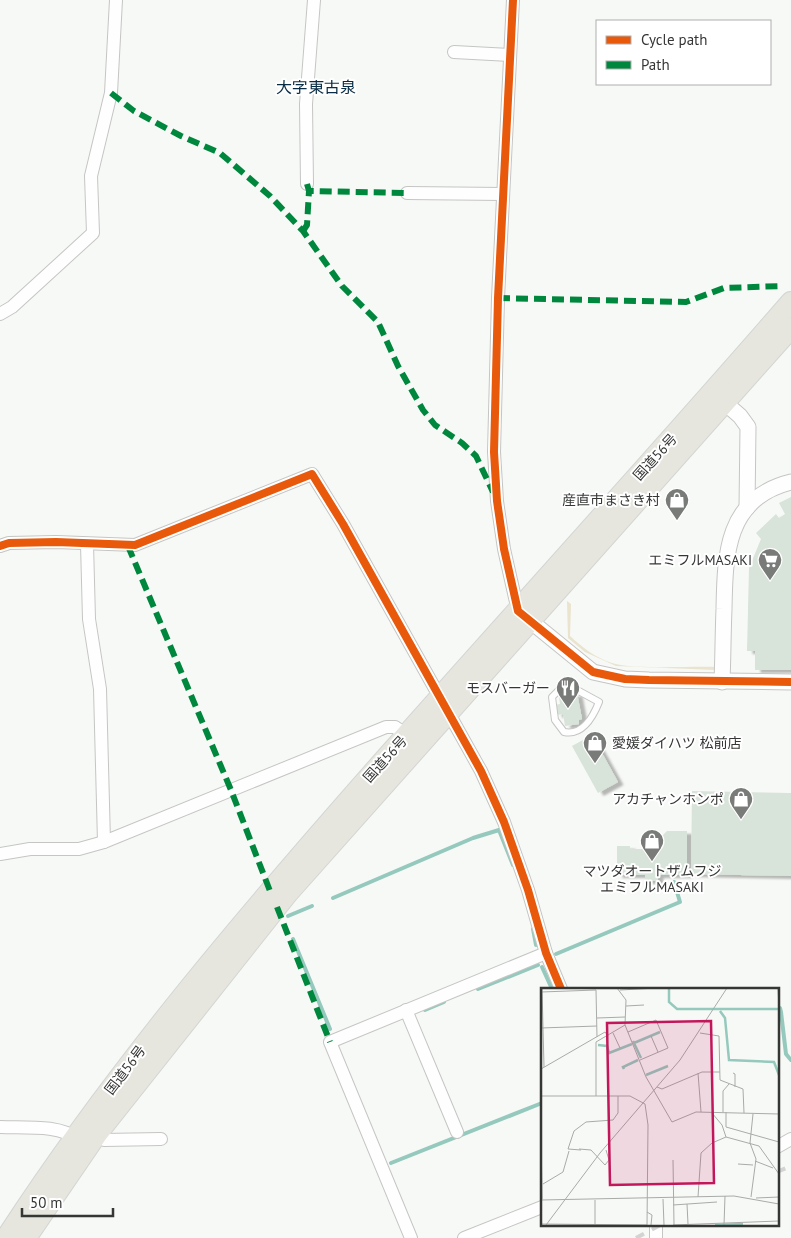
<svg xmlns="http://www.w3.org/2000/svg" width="791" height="1238" font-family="'PT Sans','Noto Sans JP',sans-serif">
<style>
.green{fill:#eae3cd}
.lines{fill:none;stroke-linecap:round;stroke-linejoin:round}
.stream{stroke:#96c9bd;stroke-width:4}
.building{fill:#d8e3da;filter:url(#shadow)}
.service-casing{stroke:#c5c6c4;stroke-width:8}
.minor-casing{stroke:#c5c6c4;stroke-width:14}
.tertiary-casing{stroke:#c5c6c4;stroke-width:17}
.trunk-casing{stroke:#d3d5d3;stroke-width:22}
.service{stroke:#fefefe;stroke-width:6}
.minor{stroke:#fefefe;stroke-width:12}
.tertiary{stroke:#fefefe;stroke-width:15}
.trunk{stroke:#e6e6df;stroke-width:20}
.rail{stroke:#d2d3d2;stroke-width:4;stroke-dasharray:9 9;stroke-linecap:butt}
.quiet{stroke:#00873e;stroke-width:6;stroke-dasharray:12 6;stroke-linecap:butt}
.cycleway-casing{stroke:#fff;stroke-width:11}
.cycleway{stroke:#e8590c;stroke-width:8}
.labels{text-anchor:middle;stroke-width:4;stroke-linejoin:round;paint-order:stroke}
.street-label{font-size:14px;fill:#353735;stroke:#fff}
.poi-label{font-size:14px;fill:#353735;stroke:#fff;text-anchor:end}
.quarter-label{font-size:16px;fill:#082c44;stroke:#fff}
.inset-river{fill:none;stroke:#96c9bd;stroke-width:2.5}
.inset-road{fill:none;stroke:#a9aba9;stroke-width:1}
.view{fill:#c2185b;fill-opacity:0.15;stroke:#c2185b;stroke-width:2.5}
.inset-edge{fill:none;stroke:#353735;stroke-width:2.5}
</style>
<defs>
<filter id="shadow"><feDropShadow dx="5.5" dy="3" stdDeviation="1" flood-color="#0004"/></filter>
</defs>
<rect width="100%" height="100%" fill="#f7f9f6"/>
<path class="green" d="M567,601l4,3 -1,32c13,12 26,22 42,27 24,7 78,3 104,4v3l-100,-4 -31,-14 -17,-14z"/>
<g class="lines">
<g class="stream">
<polyline points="333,898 473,838 499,830 513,865"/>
<polyline points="288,916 312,906"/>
<polyline points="533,929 536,945"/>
<polyline points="293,939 330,1029"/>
<polyline points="556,954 680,902 674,882"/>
<polyline points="542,967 552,989"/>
<polyline points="478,989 538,965"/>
<polyline points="777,1008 780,1008 781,1012 786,1054 791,1060"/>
<polyline points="425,1010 444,1002"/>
<polyline points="391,1163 542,1103"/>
</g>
</g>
<g class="building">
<polygon points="791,497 791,670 755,670 755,651 747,651 749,568 761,539 756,533 776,514 779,518 785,514 779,503"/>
<polygon points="577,693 582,719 579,720 579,724 565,726 563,714 557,715 555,705 560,704 559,697"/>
<polygon points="592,735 618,782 598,793 572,746"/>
<polygon points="692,791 791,793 791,876 691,874"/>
<polygon points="667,831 687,831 687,875 658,875 658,881 645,881 645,875 617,875 617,846 630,846 630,849 657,849 657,841"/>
</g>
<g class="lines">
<g class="service-casing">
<path id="service" d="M568,689l9,1 22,12c-6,15 -16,34 -35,30l-9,-12 -3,-23 6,-6z"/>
</g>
<g class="minor-casing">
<g id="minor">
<polyline points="513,0 498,298 494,452 497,501 504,549 518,611"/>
<polyline points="454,52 510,55"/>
<polyline points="307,184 306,104 314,0"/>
<polyline points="407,193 503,194"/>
<polyline points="0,314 12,307 93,233 91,176 111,93 116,0"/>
<polyline points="87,544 89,619 100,689 104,842"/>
<polyline points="0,546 9,543 56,542 135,545 312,474 343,524 481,771 504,822 528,890 546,953 561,989"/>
<polyline points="0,854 30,849 79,849 104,842 386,727 395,727 412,739"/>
<polyline points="406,1010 457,1132"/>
<path d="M0,1127c26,1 58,-3 80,13"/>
<polyline points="97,1134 104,1140 161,1139"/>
<polyline points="777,1147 791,1139"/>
<polyline points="411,1238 330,1042 546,953"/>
<polyline points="464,1238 542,1207"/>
<polyline points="656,1238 656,1224"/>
</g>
</g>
<g class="tertiary-casing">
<g id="tertiary">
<polyline points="725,403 740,416 748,427 747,508"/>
<polyline points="523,615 593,672 625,679 649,680 791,682"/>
<path d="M722,682c1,-25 1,-49 2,-73 1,-55 2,-111 67,-127"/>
</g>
</g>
<g class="trunk-casing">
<g id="trunk">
<path d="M6,1238c113,-174 248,-331 385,-486 133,-150 268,-298 400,-450"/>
<polyline points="26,1238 97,1134 288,893 791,328"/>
</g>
</g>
<use href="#service" class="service"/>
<use href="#minor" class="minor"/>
<use href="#tertiary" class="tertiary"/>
<use href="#trunk" class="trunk"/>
<g class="rail">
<polyline points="777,1172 791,1166"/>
<polyline points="636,1238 662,1224"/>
</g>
<g class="quiet">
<polyline points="111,93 134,111 181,136 220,153 270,196 303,231 342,286 378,322 398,366 423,410 435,425 462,443 476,456 493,492"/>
<polyline points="307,184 309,191 407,193"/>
<polyline points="303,231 307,225 309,191"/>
<polyline points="498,298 686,302 724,288 783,286"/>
<polyline points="128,546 231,790 270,891"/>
<polyline points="277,907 330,1042"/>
</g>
<g class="cycleway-casing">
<g id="cycleway">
<polyline points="513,0 498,298 494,452 497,501 504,549 518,611 593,672 625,679 649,680 791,682"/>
<polyline points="0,546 9,543 56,542 135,545 312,474 343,524 481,771 504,822 528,890 546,953 561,989"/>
</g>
</g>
<use href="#cycleway" class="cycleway"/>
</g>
<defs>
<g id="shop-pin" transform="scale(1.25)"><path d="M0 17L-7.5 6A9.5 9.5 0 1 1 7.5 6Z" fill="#797b79" stroke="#fff"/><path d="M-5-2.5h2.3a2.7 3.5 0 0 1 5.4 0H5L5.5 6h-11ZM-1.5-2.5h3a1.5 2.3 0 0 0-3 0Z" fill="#fff"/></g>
<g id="supermarket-pin" transform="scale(1.25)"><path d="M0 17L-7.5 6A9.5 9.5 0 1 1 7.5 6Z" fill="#797b79" stroke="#fff"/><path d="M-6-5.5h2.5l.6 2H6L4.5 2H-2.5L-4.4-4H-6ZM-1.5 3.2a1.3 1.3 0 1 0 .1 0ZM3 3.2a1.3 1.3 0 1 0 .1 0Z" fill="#fff"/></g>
<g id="restaurant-pin" transform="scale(1.25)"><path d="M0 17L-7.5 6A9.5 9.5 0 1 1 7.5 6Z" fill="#797b79" stroke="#fff"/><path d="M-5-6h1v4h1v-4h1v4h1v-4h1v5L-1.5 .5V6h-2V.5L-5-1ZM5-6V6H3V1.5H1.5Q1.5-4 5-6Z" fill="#fff"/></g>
</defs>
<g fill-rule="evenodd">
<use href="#shop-pin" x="677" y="500"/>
<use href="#supermarket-pin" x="770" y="560"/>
<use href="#restaurant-pin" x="568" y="688"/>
<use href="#shop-pin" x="595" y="743"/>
<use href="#shop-pin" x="741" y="799"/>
<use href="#shop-pin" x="652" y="841"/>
</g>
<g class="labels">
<g class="street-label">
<text transform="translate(655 457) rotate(-48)" y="5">国道56号</text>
<text transform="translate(385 759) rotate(-48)" y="5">国道56号</text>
<text transform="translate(125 1070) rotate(-53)" y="5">国道56号</text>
</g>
<g class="poi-label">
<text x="660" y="505">産直市まさき村</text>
<text x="752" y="565">エミフルMASAKI</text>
<text x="550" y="693">モスバーガー</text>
<text x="612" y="748" text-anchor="start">愛媛ダイハツ 松前店</text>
<text x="724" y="804">アカチャンホンポ</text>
<text x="652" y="876" text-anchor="middle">マツダオートザムフジ<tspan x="652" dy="16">エミフルMASAKI</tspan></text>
</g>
<g class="quarter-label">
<text x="316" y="93">大字東古泉</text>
</g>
</g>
<g transform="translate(541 988)">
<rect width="238" height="238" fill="#f7f9f6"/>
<path class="inset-river" d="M128,0v14l8,7h102M179,23l5,7 4,42 45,2 5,13M92,53l8,17M93,55l26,-11M57,57l9,1 2,7 23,-9M83,81l-1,-2 15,-7M105,87l22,-9M174,237l28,-1"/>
<path class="inset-road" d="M1,0l2,79M76,0l9,12 -1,25 21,52 26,45 24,-10 83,2M237,0l1,20M55,2l1,47M79,2l37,-2M0,4l55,-2M85,18l18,-1M238,22v49M56,30l28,-1M0,40l56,-2M87,44l28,-12 12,28 -28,12M72,45l7,15M159,45l19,3 1,44 23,9 1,24M110,48l7,16M0,81l64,-37 3,4M157,85l3,39M192,85l2,1v13M116,99l5,2 40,-17h18M0,108h89l15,8 3,21 -1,100M55,108v-54l29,-17M182,124v-21l6,-7M185,124v15l53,15M171,125l10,12 4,12M0,143l1,68M38,161l12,1 14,15 4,-5 -3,-10M40,162l-13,-1 6,-18 12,-9 27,-2 5,-7v-17M132,172l1,65M214,173l18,7M197,176l15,1M2,196l20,-12 6,-21M157,209l3,-44 11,-10 14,-6 33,9 20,28M210,209l5,-38 -6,-16 3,-29M215,210l23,-1M122,211l1,26M0,212l193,-4 45,8M146,216l1,20M132,217l44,-3M106,224l5,3 -1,10M0,236l106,1M54,236v-24M5,237l54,-72 80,-93 47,-72M132,237l106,-4M183,237l1,-29"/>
<path class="view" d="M170,33l3,162 -104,2 -3,-162z"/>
<rect width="238" height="238" class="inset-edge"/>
</g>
<rect x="596" y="20" width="175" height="65" fill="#ffffff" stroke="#aeafae"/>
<rect x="606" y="36" width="25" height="8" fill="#e8590c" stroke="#aeafae"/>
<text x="641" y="45" font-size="15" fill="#353735">Cycle path</text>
<rect x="606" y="61" width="25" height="8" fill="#00873e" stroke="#aeafae"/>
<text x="641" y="70" font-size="15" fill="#353735">Path</text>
<path d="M22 1208v8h91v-8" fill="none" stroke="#353735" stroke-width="2.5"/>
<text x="30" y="1208" font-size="15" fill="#353735" stroke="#ffffff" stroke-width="4" paint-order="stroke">50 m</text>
</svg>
